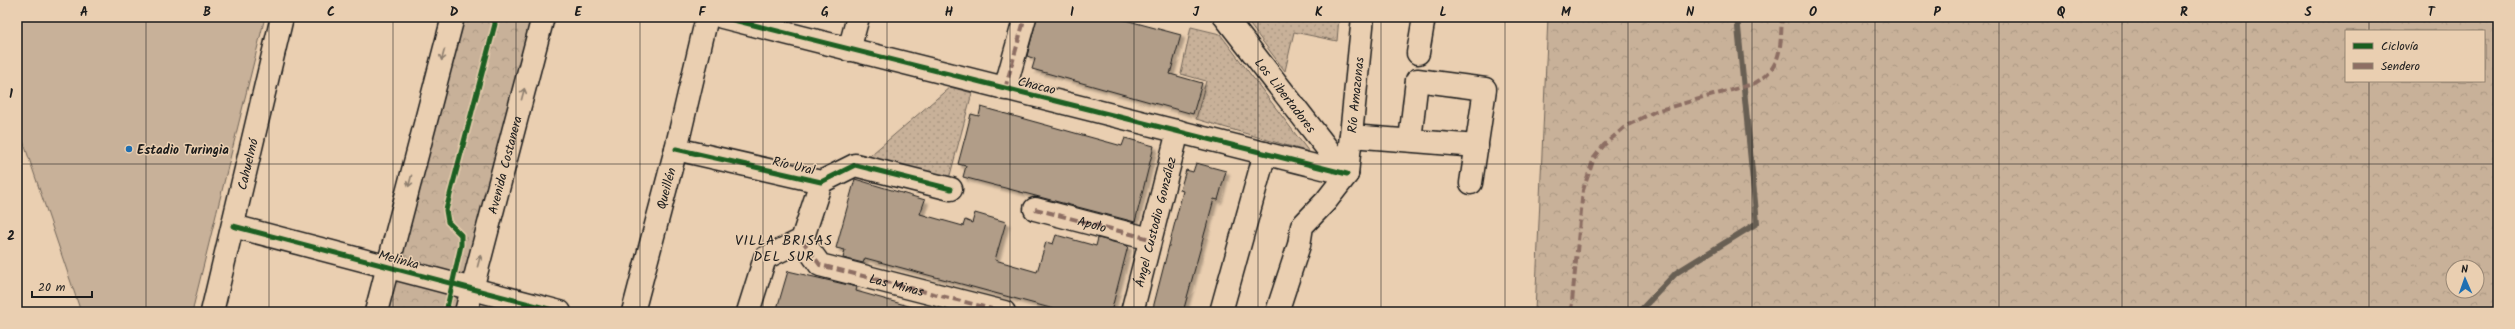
<svg xmlns="http://www.w3.org/2000/svg" width="2515" height="329" font-family="Kalam,sans-serif">
<style>
.grass{fill:url(#grass-dots);stroke:#72665a}
.park{fill:url(#park-crowns);stroke:#72665a;fill-rule:evenodd}
.pitch{fill:#c8b199;stroke:#72665a}
.lines{fill:none;stroke-linecap:round;stroke-linejoin:round}
.stream{stroke:#685e53;stroke-width:6}
.building{fill:#b19d88;stroke:#1c1c1c;filter:url(#shadow)}
.minor-casing{stroke:#1c1c1c;stroke-width:25}
.primary-casing{stroke:#1c1c1c;stroke-width:25}
.minor{stroke:#eacfb1;stroke-width:22}
.primary{stroke:#eacfb1;stroke-width:22}
.quiet{stroke:#8d6e63;stroke-width:4;stroke-dasharray:8 4;stroke-linecap:butt}
.cycleway-casing{stroke:#eacfb1;stroke-width:8}
.cycleway{stroke:#1b5e20;stroke-width:5}
.oneway{stroke:#8d7e6e}
.grid{fill:none;stroke:#1c1c1c;stroke-width:1;stroke-opacity:0.55}
.poi-dot{fill:#1f6fb2;stroke:#eacfb1;stroke-width:1.5}
.labels{text-anchor:middle;stroke-width:3;stroke-linejoin:round;paint-order:stroke}
.street-label{font-size:13px;fill:#1c1c1c;stroke:#eacfb1}
.poi-label{font-size:13px;font-weight:bold;fill:#1c1c1c;stroke:#eacfb1;text-anchor:start}
.neighbourhood-label{font-size:14px;letter-spacing:1px;fill:#1c1c1c;stroke:#eacfb1}
.neatline{fill:none;stroke:#1c1c1c;stroke-width:1.5}
.grid-label{font-size:13px;text-anchor:middle;font-weight:bold;fill:#1c1c1c}
</style>
<defs>
<pattern id="grass-dots" width="8" height="8" patternUnits="userSpaceOnUse"><rect width="8" height="8" fill="#c8b199"/><path d="M2 2h.1M6 6h.1" fill="none" stroke="#ab9883" stroke-width="1.8" stroke-linecap="round"/></pattern>
<pattern id="park-crowns" width="20" height="18" patternUnits="userSpaceOnUse"><rect width="20" height="18" fill="#c8b199"/><path d="M2 6a3 3 0 1 1 6 0M12 15a3 3 0 1 1 6 0" fill="none" stroke="#ab9883"/></pattern>
<filter id="shadow"><feDropShadow dx="3.5" dy="3.5" stdDeviation="1" flood-color="#0004"/></filter>
</defs>
<rect width="100%" height="100%" fill="#eacfb1"/>
<filter id="ink" filterUnits="userSpaceOnUse"><feTurbulence type="fractalNoise" baseFrequency=".025" numOctaves="2"/><feDisplacementMap in="SourceGraphic" scale="8" xChannelSelector="R" yChannelSelector="G"/><feConvolveMatrix kernelMatrix="1 2 1 2 8 2 1 2 1" color-interpolation-filters="sRGB"/></filter>
<g filter="url(#ink)">
<g class="grass">
<polygon points="1244,17 1339,17 1337,41 1294,32 1285,71"/>
<polygon points="1191,27 1220,34 1309,152 1196,119 1206,81 1181,74"/>
<polygon points="950,87 972,93 949,179 866,159"/>
</g>
<g class="park">
<polygon points="456,17 538,17 461,312 379,312"/>
<path d="M1548,17h950v295h-963zM2346,31h138v50h-138zM2453,267h24v24h-24z"/>
</g>
<polygon class="pitch" points="17,17 265,17 192,312 81,312 17,123"/>
<g class="lines">
<polyline class="stream" points="1639,312 1676,273 1757,223 1737,17"/>
</g>
<g class="building">
<polygon points="1037,17 1114,17 1181,35 1170,74 1202,83 1193,114 1032,69 1035,59 1027,56"/>
<polygon points="981,107 1122,146 1125,138 1154,146 1135,222 963,177 966,166 958,164 966,134 971,114 979,116"/>
<polygon points="1196,163 1226,171 1218,200 1214,199 1183,312 1152,312 1183,191 1180,190 1186,170 1193,172"/>
<polygon points="855,179 925,200 920,214 963,226 965,220 972,223 975,213 1006,222 995,260 1037,272 1046,242 1053,244 1056,235 1096,246 1098,238 1128,246 1111,312 1065,312 865,258 863,263 843,258 845,250 836,248"/>
<polygon points="788,271 857,287 856,291 912,307 912,312 776,312"/>
</g>
<g class="lines">
<g class="minor-casing">
<g id="minor">
<polyline points="722,17 1347,174"/>
<path id="s1" d="M1225,17l122,157"/>
<polyline points="849,50 858,17"/>
<polyline points="1418,53 1424,17"/>
<polyline points="1005,89 1025,17"/>
<polyline points="1351,136 1477,146"/>
<polyline points="1410,140 1417,80 1485,89 1471,183"/>
<polyline points="676,149 821,182 855,165 951,189"/>
<path id="s2" d="M1035,209l115,30"/>
<polyline points="233,226 560,312"/>
<path id="s3" d="M802,240l18,25 184,47"/>
<path id="s4" d="M212,312l70,-295"/>
<path id="s5" d="M633,312l43,-163 31,-132"/>
<polyline points="748,312 765,258 802,240 821,182"/>
<path id="s6" d="M1132,312l46,-181"/>
<polyline points="1221,312 1265,153"/>
<path id="s7" d="M1277,312l22,-67 3,-19 24,-25 21,-27 16,-157"/>
</g>
</g>
<g class="primary-casing">
<g id="primary">
<polyline points="376,312 453,17"/>
<path id="s8" d="M466,312l77,-295"/>
</g>
</g>
<use href="#minor" class="minor"/>
<use href="#primary" class="primary"/>
<g class="quiet">
<polyline points="1005,89 1025,17"/>
<polyline points="1035,209 1150,239"/>
<polyline points="802,240 820,265 1004,312"/>
<path d="M1571,312l12,-122 11,-32 10,-13 22,-19 30,-15 97,-27c30,-16 27,-37 29,-67"/>
</g>
<g class="cycleway-casing">
<g id="cycleway">
<polyline points="722,17 1347,174"/>
<polyline points="676,149 821,182 855,165 951,189"/>
<polyline points="233,226 560,312"/>
<polyline points="446,312 461,245 461,235 448,222 446,210 495,24 494,17"/>
</g>
</g>
<use href="#cycleway" class="cycleway"/>
</g>
<defs><path id="oneway-shaft" d="M-6 0H5M1.5-3L5.5 0L1.5 3" fill="none" stroke-width="1.6" stroke-linecap="round" stroke-linejoin="round"/></defs>
<g class="oneway">
<use href="#oneway-shaft" transform="translate(443 55) rotate(105)"/>
<use href="#oneway-shaft" transform="translate(523 94) rotate(-75)"/>
<use href="#oneway-shaft" transform="translate(410 181) rotate(105)"/>
<use href="#oneway-shaft" transform="translate(479 261) rotate(-75)"/>
</g>
</g>
<path class="grid" d="M146,17v295M269,17v295M393,17v295M516,17v295M640,17v295M763,17v295M887,17v295M1010,17v295M1134,17v295M1258,17v295M1381,17v295M1505,17v295M1628,17v295M1752,17v295M1875,17v295M1999,17v295M2122,17v295M2246,17v295M2369,17v14M2369,81v231M17,164h2481"/>
<circle class="poi-dot" cx="129" cy="149" r="4"/>
<g class="labels">
<g class="street-label">
<text transform="translate(1037 85) rotate(14)" y="5">Chacao</text>
<text dy="5" stroke="none"><textPath href="#s1" startOffset="99">Los Libertadores</textPath></text>
<text dy="5" stroke="none"><textPath href="#s7" startOffset="238">Río Amazonas</textPath></text>
<text dy="5" stroke="none"><textPath href="#s4" startOffset="152">Cahuelmó</textPath></text>
<text dy="5" stroke="none"><textPath href="#s8" startOffset="152">Avenida Costanera</textPath></text>
<text transform="translate(794 165) rotate(13)" y="5">Río Ural</text>
<text dy="5" stroke="none"><textPath href="#s5" startOffset="128">Queillén</textPath></text>
<text dy="5" stroke="none"><textPath href="#s6" startOffset="93">Ángel Custodio González</textPath></text>
<text dy="5" stroke="none"><textPath href="#s2" startOffset="59">Apolo</textPath></text>
<text transform="translate(399 259) rotate(15)" y="5">Melinka</text>
<text dy="5" stroke="none"><textPath href="#s3" startOffset="110">Las Minas</textPath></text>
</g>
<g class="poi-label">
<text x="137" y="154">Estadio Turingia</text>
</g>
<g class="neighbourhood-label">
<text x="784" y="245">VILLA BRISAS<tspan x="784" dy="16">DEL SUR</tspan></text>
</g>
</g>
<rect width="2515" height="329" fill="none" stroke="#eacfb1" stroke-width="44"/>
<rect x="2345" y="30" width="140" height="52" fill="#eacfb1" stroke="#988775"/>
<rect x="2353" y="43" width="20" height="6" fill="#1b5e20" stroke="#988775"/>
<text x="2381" y="50" font-size="12" fill="#1c1c1c">Ciclovía</text>
<rect x="2353" y="63" width="20" height="6" fill="#8d6e63" stroke="#988775"/>
<text x="2381" y="70" font-size="12" fill="#1c1c1c">Sendero</text>
<g transform="translate(2465 279) rotate(358)"><circle r="19" fill="#eacfb1" stroke="#988775"/>
<path d="M0-3L7 15L0 10L-7 15Z" fill="#1f6fb2"/>
<text y="-6" font-size="11" font-weight="bold" text-anchor="middle" fill="#1c1c1c">N</text>
</g>
<path d="M32 291v6h60v-6" fill="none" stroke="#1c1c1c" stroke-width="2"/>
<text x="38" y="291" font-size="12" fill="#1c1c1c" stroke="#eacfb1" stroke-width="3" paint-order="stroke">20 m</text>
<rect x="22" y="22" width="2471" height="285" class="neatline"/>
<g class="grid-label">
<text x="84" y="16">A</text>
<text x="207" y="16">B</text>
<text x="331" y="16">C</text>
<text x="454" y="16">D</text>
<text x="578" y="16">E</text>
<text x="702" y="16">F</text>
<text x="825" y="16">G</text>
<text x="949" y="16">H</text>
<text x="1072" y="16">I</text>
<text x="1196" y="16">J</text>
<text x="1319" y="16">K</text>
<text x="1443" y="16">L</text>
<text x="1566" y="16">M</text>
<text x="1690" y="16">N</text>
<text x="1813" y="16">O</text>
<text x="1937" y="16">P</text>
<text x="2061" y="16">Q</text>
<text x="2184" y="16">R</text>
<text x="2308" y="16">S</text>
<text x="2431" y="16">T</text>
<text x="11" y="98">1</text>
<text x="11" y="240">2</text>
</g>
</svg>
